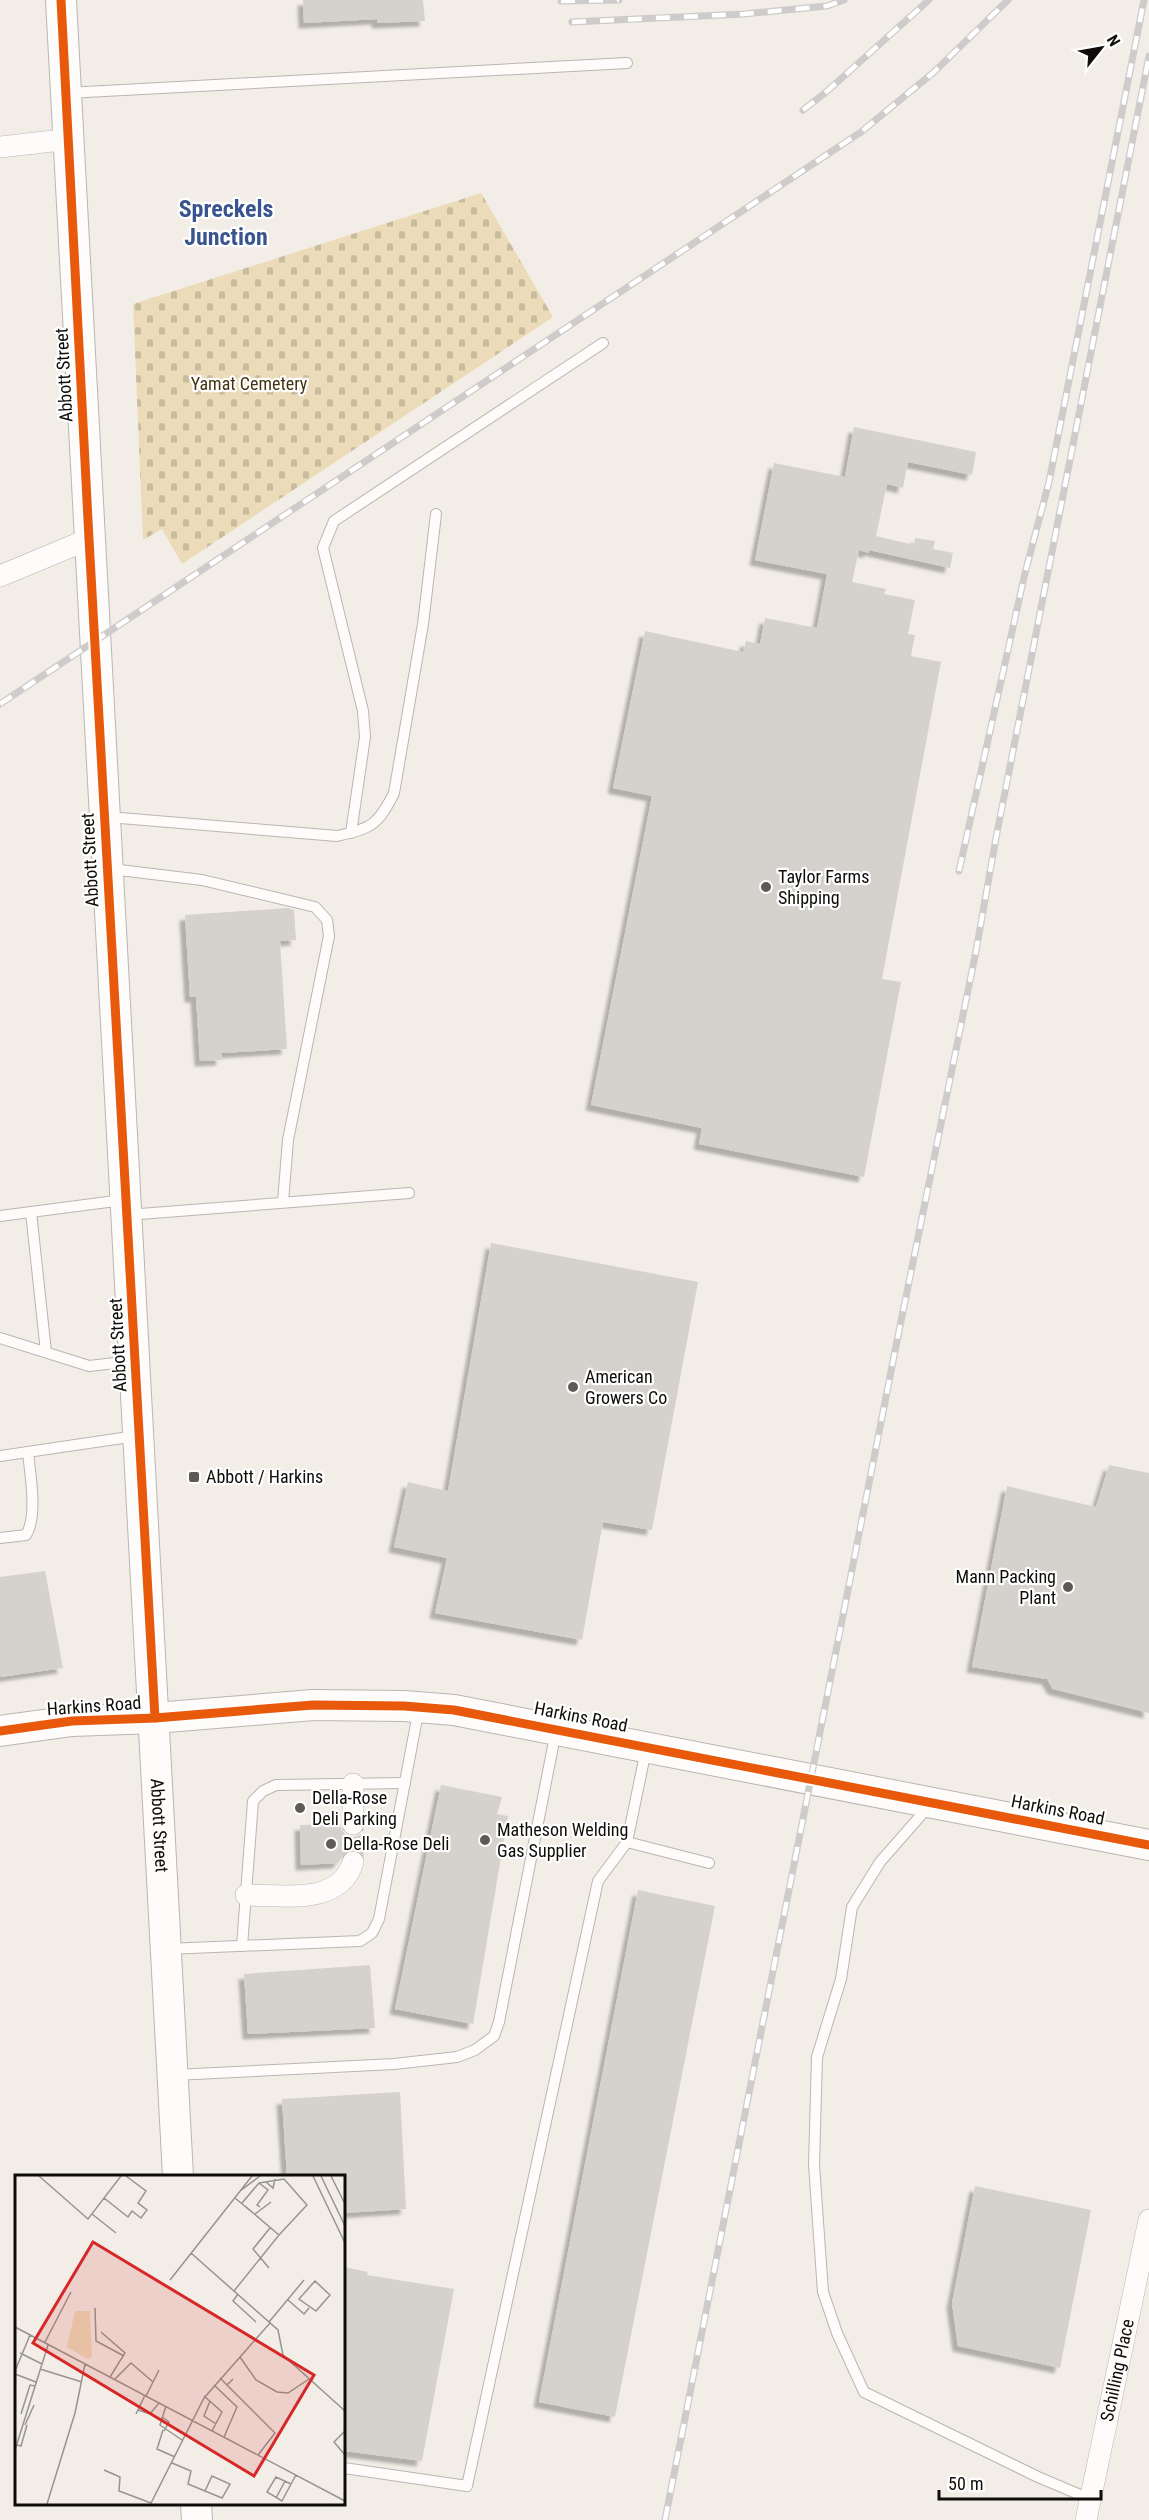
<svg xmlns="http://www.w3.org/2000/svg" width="1149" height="2520" font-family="'Roboto Condensed',sans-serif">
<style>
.cemetery{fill:url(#cemetery-stones)}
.building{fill:#d5d2cd;filter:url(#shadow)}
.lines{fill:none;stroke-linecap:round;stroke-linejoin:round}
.street-tunnel{stroke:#d0ccc6;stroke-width:21;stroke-dasharray:21 10;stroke-linecap:butt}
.lane-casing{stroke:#b9b6b1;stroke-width:12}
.street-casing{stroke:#b9b6b1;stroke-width:22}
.secondary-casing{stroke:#b9b6b1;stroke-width:32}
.lane{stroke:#fdfcfb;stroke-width:10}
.street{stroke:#fdfcfb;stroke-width:21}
.secondary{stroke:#fdfcfb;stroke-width:30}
.rail-casing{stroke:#cdccca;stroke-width:7}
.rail{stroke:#fff;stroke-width:4.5;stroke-dasharray:14;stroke-linecap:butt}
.cycleway-casing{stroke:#fff;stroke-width:13}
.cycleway{stroke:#e8590c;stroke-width:9}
.poi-dot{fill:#5e5b56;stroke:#fff;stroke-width:2}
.labels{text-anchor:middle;stroke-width:4.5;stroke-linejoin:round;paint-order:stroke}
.street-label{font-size:18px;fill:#0e0c08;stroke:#fff}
.park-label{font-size:18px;fill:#43330f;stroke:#fff}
.poi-label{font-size:18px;fill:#0e0c08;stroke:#fff;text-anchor:start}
.district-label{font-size:24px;font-weight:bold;fill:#39548e;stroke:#fff}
.inset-road{fill:none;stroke:#97948e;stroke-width:1.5}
.view{fill:#d62828;fill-opacity:0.15;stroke:#d62828;stroke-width:3}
.inset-edge{fill:none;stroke:#0e0c08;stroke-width:3}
</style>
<defs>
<pattern id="cemetery-stones" width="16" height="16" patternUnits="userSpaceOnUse" patternTransform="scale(1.5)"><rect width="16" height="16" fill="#ecdbb9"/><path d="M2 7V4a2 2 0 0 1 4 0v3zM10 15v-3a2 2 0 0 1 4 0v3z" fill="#c9bb9e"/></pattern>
<filter id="shadow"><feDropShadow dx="-5.5" dy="5.5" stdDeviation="1.5" flood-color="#0004"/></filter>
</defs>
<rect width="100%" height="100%" fill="#f2eee7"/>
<polygon class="cemetery" points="481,193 553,317 182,564 162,529 143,540 133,304"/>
<g class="building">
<polygon points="303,0 423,0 425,21 377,23 377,19 304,23"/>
<polygon points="854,427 976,452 972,475 908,462 903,488 887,484 876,536 914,545 915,538 935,541 933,549 953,553 950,568 869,550 869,553 859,550 852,582 886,589 884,594 915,600 908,634 915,635 911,656 941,662 882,979 901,982 864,1177 699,1144 702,1128 591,1105 652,796 613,788 645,631 743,652 746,641 760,644 765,618 817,628 827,574 755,560 774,463 845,477"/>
<polygon points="288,908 294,910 296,940 280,941 287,1049 221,1053 222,1060 200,1061 196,997 190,997 185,915"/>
<polygon points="491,1243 698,1282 652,1530 603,1522 582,1640 435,1613 447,1558 394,1547 408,1482 448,1491"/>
<polygon points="1109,1465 1149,1473 1149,1713 1053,1689 1047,1679 972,1667 1007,1486 1096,1507"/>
<polygon points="45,1571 63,1668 0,1677 0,1577"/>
<polygon points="441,1785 502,1797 497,1814 508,1816 473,2024 395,2009"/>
<polygon points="340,1824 342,1831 347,1835 354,1837 361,1834 362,1853 352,1849 345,1852 338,1863 301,1865 300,1825"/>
<polygon points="638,1890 715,1906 615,2417 539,2402"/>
<polygon points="370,1965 375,2028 248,2034 244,1974"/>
<polygon points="400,2092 406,2209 344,2213 344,2176 287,2176 282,2099"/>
<polygon points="975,2186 1091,2210 1060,2368 958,2346 952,2303"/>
<polygon points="344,2267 368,2272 367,2275 454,2289 422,2461 344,2451"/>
</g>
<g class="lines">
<polyline class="street-tunnel" points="353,1862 353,1824"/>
<g class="lane-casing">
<g id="lane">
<polyline points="67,93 627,63"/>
<path d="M108,817l229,19c35,-8 41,-11 57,-43l29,-169 13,-110"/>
<polyline points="351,833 365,737 363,711 323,548 334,521 603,343"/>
<polyline points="111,869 202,880 315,907 327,920 329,936 288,1140 283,1202"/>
<polyline points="31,1212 46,1352"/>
<polyline points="127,1215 409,1193"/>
<polyline points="0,1216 123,1200"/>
<polyline points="0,1338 89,1366 133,1361"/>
<polyline points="0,1456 136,1436"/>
<path d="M0,1538l26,-3c12,-19 4,-61 2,-83"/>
<polyline points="646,1750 627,1842 709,1863"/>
<polyline points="930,1805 880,1862 852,1907 841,1979 817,2057 814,2165 823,2292 837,2333 864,2392 1038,2477 1090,2499"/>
<polyline points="242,1946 253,1801 263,1791 276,1785 405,1783"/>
<polyline points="167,1949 360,1941 372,1933 379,1919 419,1708"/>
<polyline points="174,2075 394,2064 457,2057 475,2050 494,2036 499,2022 556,1731"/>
<polyline points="344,2468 467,2486 598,1881 627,1842"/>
</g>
</g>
<g class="street-casing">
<g id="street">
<polyline points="0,147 70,139"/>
<polyline points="0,576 89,539"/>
<polyline points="353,1824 353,1784"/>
<path d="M246,1895c36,0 94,11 107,-33"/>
<path id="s1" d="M1086,2520l63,-300"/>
</g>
</g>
<g class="secondary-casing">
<g id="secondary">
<path id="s2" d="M61,0l117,2176"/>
<polyline points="0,1731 72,1721 155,1718 313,1705 404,1706 454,1710 1149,1845"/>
<polyline points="196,2504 197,2520"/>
</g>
</g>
<use href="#lane" class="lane"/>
<use href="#street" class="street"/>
<use href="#secondary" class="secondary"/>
<g class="rail-casing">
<g id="rail">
<polyline points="561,1 619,0"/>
<polyline points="572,22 744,14 827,6 844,0"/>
<polyline points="803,110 825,93 929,0"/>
<polyline points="0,704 861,132 934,72 1008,0"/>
<polyline points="959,871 1025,573 1049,482 1144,0"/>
<polyline points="665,2520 897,1341 976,951 996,838 1149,56"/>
</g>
</g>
<use href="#rail" class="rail"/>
<g class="cycleway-casing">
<g id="cycleway">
<polyline points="61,0 89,539 155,1718"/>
<polyline points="0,1731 72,1721 155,1718 313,1705 404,1706 454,1710 1149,1845"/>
</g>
</g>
<use href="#cycleway" class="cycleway"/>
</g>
<g class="poi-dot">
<circle cx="766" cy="887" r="6"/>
<circle cx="573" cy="1387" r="6"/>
<rect x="188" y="1471" width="12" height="12" rx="3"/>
<circle cx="1068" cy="1587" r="6"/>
<circle cx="300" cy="1808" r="6"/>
<circle cx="485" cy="1840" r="6"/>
<circle cx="331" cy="1844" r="6"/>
</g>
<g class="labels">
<g class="street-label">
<text transform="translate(64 375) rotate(-93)" y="6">Abbott Street</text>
<text transform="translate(90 860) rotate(-93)" y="6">Abbott Street</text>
<text transform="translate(118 1345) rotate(-93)" y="6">Abbott Street</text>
<text transform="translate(94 1706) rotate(-4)" y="6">Harkins Road</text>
<text transform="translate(581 1717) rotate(11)" y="6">Harkins Road</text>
<text transform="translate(1058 1810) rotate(11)" y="6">Harkins Road</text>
<text dy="6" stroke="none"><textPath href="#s2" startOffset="1828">Abbott Street</textPath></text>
<text dy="6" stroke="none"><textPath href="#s1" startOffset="153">Schilling Place</textPath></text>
</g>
<g class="park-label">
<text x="249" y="390">Yamat Cemetery</text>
</g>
<g class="poi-label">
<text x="778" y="883">Taylor Farms<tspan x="778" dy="21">Shipping</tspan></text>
<text x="585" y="1383">American<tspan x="585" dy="21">Growers Co</tspan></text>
<text x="206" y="1483">Abbott / Harkins</text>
<text x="1056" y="1583" text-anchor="end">Mann Packing<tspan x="1056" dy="21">Plant</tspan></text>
<text x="312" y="1804">Della-Rose<tspan x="312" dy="21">Deli Parking</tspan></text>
<text x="497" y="1836">Matheson Welding<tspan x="497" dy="21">Gas Supplier</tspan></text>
<text x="343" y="1850">Della-Rose Deli</text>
</g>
<g class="district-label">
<text x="226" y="217">Spreckels<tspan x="226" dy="28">Junction</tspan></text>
</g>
</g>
<g transform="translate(15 2175)">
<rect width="330" height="330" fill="#f2eee7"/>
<path d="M60,136h15l2,46 -4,2 -21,-12z" fill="#ecdbb9"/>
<path class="inset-road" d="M24,1l49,43 33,-43M298,1l32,67M306,1l24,50M316,1l14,28M251,7l7,6 2,-9M244,8l9,7 -11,15 3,2M225,16l20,-15M89,23l24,19 4,-6 9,7 6,-8 -9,-7 8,-12 -20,-15M220,23l18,15M227,28l17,-20 25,-4 23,26 -28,30 -34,-29M77,39l24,19M240,39l16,-12M176,78l87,77 5,25 62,56M254,93l-16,-19 17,-21M155,105l82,-104M300,106l15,14 -14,16 -17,-12zM219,116l45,-56M223,119l-5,7 23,21M273,125l16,14 5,-6M80,133l1,33 28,15M254,147l35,-42M0,152l330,174M86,157l24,21 -15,24M30,167l26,-50M5,178l22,11M225,182l16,23 21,12 11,1 21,-14M25,194l42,13M0,196l15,-36M0,199l21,8M205,203l7,7 6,-6M100,204l16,-16 22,19M199,210l23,22 -13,30M212,210l48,48 -17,22M131,221l13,-26M189,221l18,16 -10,19M195,226l-6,15 12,8M151,231l-6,19 22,15M123,235l12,4 9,-11M6,239l9,-29 5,1M121,239l9,-19M147,242l7,5 -5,9M10,250l9,-20M148,255l-6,19 18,8M330,256l-11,11 11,13M2,270l4,1 6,-21M0,275l33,-105M157,288l19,8 -3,13 34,14 8,-14 -18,-8 -7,15M89,295l16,7 -1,14 32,12 53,-105 66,-75M276,309l-15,-7 -9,15 15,9 1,-2 8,-15 5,-9M261,323l9,-17M32,329l28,-91 10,-49"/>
<path class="view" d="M78,67l221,133 -60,101 -221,-133z"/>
<rect width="330" height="330" class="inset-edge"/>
</g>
<g transform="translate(1101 48) rotate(59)" stroke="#ffffff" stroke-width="4.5" paint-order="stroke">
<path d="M0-4.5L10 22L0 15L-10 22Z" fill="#0e0c08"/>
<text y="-9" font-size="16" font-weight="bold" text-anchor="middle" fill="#0e0c08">N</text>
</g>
<path d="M939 2490v9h162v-9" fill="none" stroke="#0e0c08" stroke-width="3"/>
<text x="948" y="2490" font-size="18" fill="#0e0c08" stroke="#ffffff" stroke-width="4.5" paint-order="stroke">50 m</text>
</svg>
